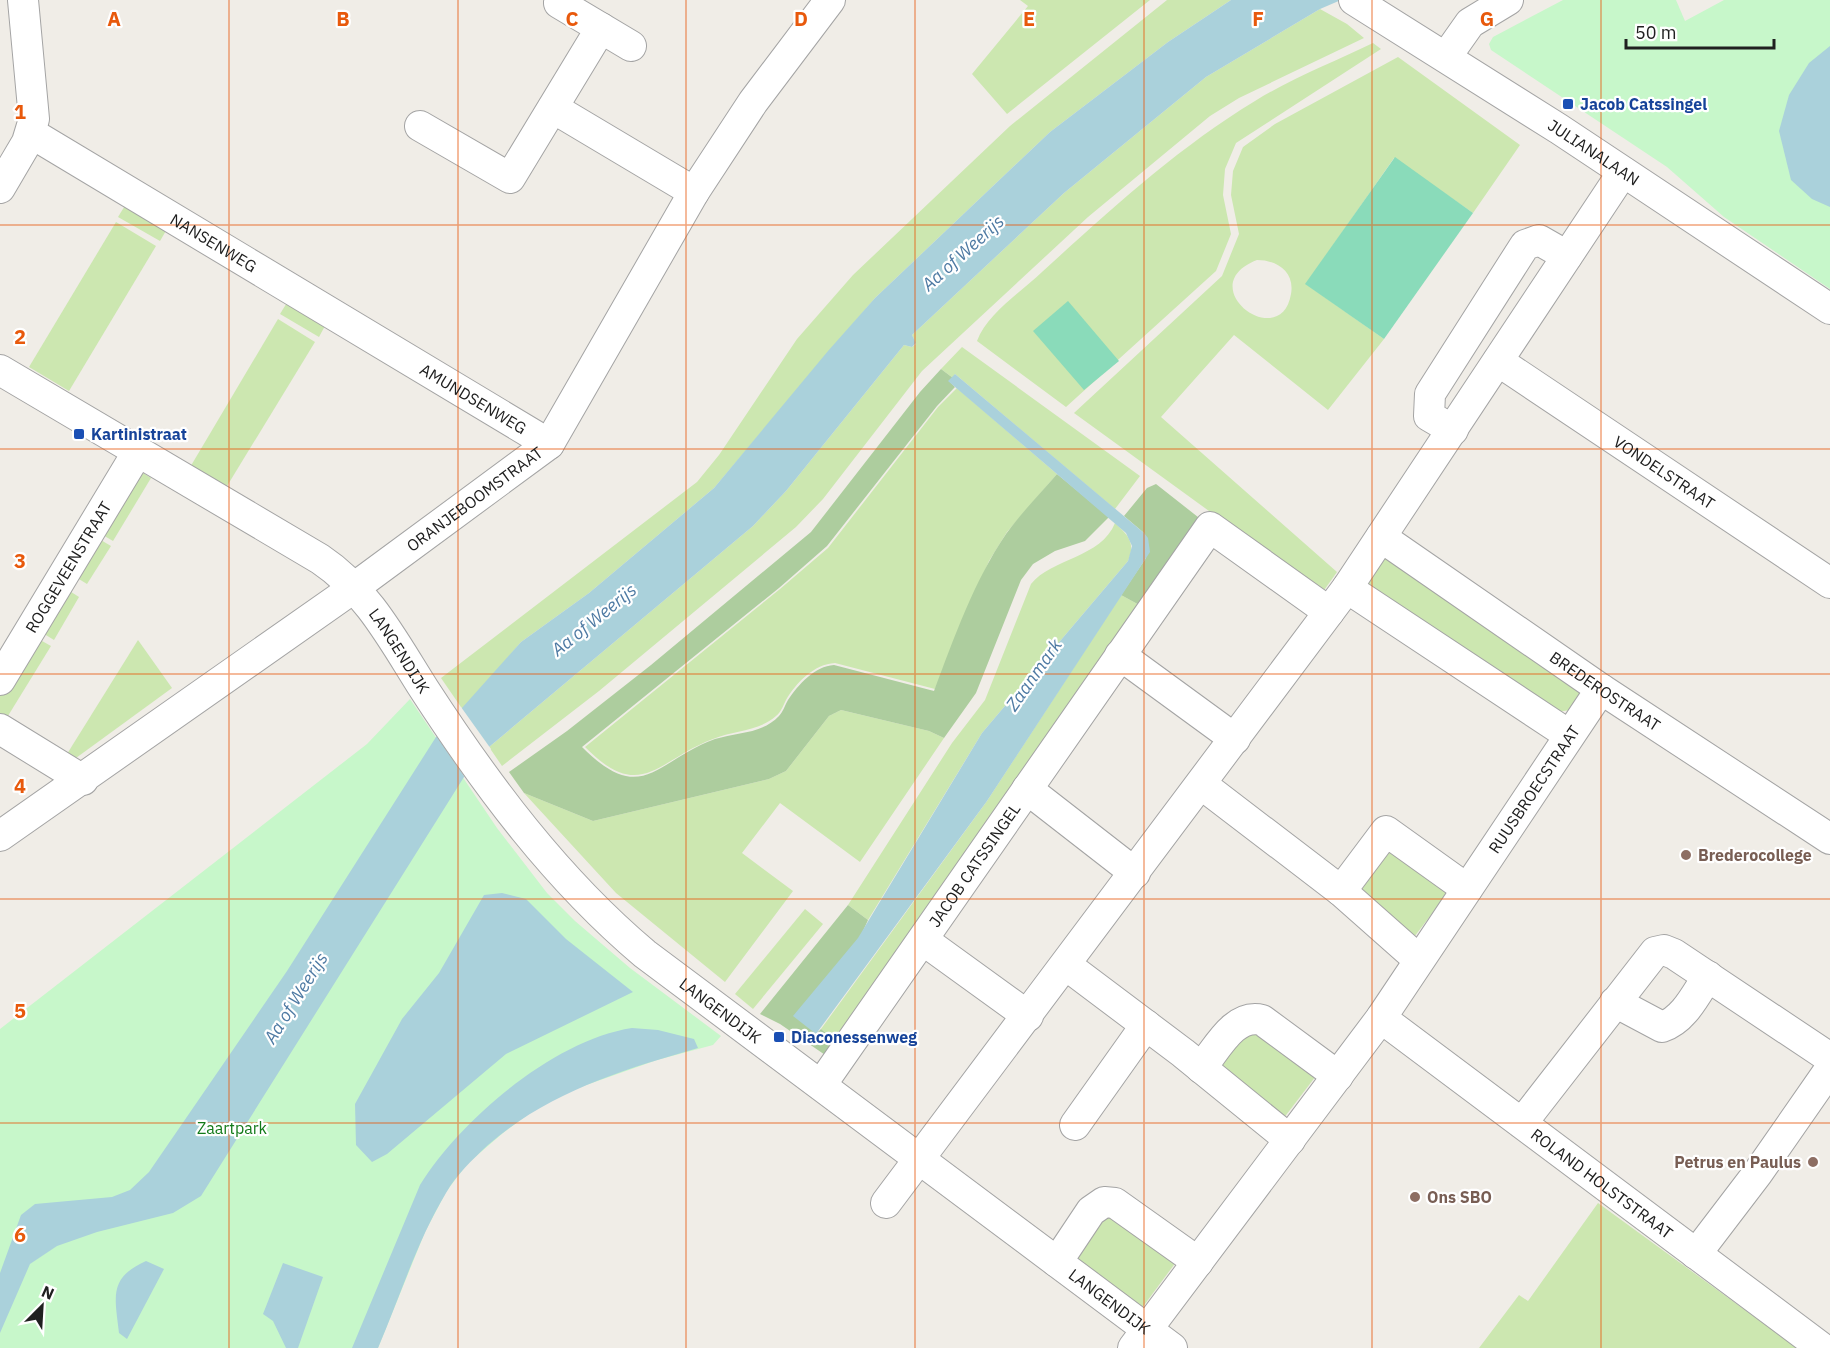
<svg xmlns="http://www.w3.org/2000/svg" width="1830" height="1348" font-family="'IBM Plex Sans',sans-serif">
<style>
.grass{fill:#cce7b0;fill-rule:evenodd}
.forest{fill:#adcd9e}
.park{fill:#c7f7ca}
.pitch{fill:#8adbba}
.water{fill:#aad1db}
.pier{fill:#f0ede7}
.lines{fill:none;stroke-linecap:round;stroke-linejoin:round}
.minor-casing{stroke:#a4a4a4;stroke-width:32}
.minor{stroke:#fff;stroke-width:30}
.grid{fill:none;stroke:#e8590c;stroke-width:1.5;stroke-opacity:0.55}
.transit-dot{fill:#1a4fb4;stroke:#fff;stroke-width:2}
.education-dot{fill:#8d6e63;stroke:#fff;stroke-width:2}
.labels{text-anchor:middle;stroke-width:4.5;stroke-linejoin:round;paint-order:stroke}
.transit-label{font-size:16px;font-weight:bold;fill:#164399;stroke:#fff;text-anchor:start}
.street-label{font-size:16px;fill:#202020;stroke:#fff}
.education-label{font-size:16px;font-weight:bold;fill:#785e54;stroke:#fff;text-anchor:start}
.park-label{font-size:16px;fill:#127a19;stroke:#fff}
.water-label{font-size:18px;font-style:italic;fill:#4e7aa3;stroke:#fff}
.grid-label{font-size:20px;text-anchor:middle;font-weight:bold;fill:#e8590c;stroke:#fff;stroke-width:4.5;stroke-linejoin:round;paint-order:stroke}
</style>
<rect width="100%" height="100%" fill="#f0ede7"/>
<g class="grass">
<polygon points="1020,0 1150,0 1007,114 972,74 1028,6"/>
<polygon points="1167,0 1231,0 1168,42 1050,132 875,298 714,488 589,593 521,642 463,710 441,678 697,482 719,455 797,339 853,275 1010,126"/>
<polygon points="1320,9 1347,24 1364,38 1239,98 1210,116 1088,217 922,371 823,499 796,527 599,691 502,766 489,747 753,526 786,491 904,345 912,347 916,344 912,335 1064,193 1206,77"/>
<path d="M1373,43l8,6 -145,94 -11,26 -2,26 8,39 -15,37 -150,136 -89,-66c10,-27 44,-49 65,-69 67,-61 134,-123 213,-171 37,-23 79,-39 118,-58z"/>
<path d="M1398,57l122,88 -47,68 -79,-55 -88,126 78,55 -56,71 -94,-75 -73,82 176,155 -15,21 -248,-180 148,-137 17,-42 -8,-39 2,-24 10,-24 32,-23zM1257,260c20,0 38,12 34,34 -10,60 -101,-8 -34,-34z"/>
<polygon points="126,204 167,229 160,241 118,217"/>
<polygon points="116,222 156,246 69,391 29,367"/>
<polygon points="288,301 326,324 319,337 280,314"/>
<polygon points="278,319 315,342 224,491 189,469"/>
<polygon points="962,347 1140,476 1115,509 955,374 953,378 941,369"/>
<path d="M957,388l100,86 -50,58 -18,29 -54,128 -100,-26c-21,1 -39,20 -49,37 -3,6 -5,12 -10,16 -18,16 -42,14 -63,23 -56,21 -72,65 -128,8l195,-158 48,-41 110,-141z"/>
<polygon points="135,468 151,478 113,541 96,531"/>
<path d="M1115,523c13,12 21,20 13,38l-146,172 -114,187 -20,-15 104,-162 33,-43 46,-116c21,-26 70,-26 84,-61z"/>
<polygon points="94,536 111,546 87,584 74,576"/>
<polygon points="1382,556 1583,690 1576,709 1558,712 1363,583"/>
<polygon points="68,590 79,597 54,640 41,632"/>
<polygon points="1121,595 1143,607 840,1045 821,1029 987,801"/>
<polygon points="33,636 51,646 3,724 0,723 0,694"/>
<polygon points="138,640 172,688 65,766 62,762"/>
<polygon points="841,710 929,731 944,738 860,862 780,803 742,853 793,891 725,982 616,893 524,793 593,821 769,779 786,771 829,716"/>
<polygon points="1384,842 1450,890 1411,941 1351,888"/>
<polygon points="805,909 823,924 753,1009 735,994"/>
<polygon points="1254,1023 1319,1072 1280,1123 1217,1070"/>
<polygon points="1111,1201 1182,1254 1139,1312 1069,1261"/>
<polygon points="1598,1203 1797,1348 1479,1348 1519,1295 1528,1301"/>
</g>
<g class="forest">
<path d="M941,369l12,9 -4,3 6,6 -18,19 -110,140 -48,42 -197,159c61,61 74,13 133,-8 22,-7 47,-5 64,-23 4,-4 6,-11 9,-16 10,-15 27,-34 46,-35l100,26c20,-53 40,-110 72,-157 15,-21 34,-40 51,-60l52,43 -24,24 -30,10 -22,13 -12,16 -45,113 -32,45 -15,-7 -88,-21 -12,6 -43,55 -17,8 -176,42 -69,-28 -15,-21 58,-41 84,-66 160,-133 109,-140z"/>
<polygon points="1156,484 1203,521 1143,607 1121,595 1146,558 1144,533 1124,516 1147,488"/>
<polygon points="848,905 868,920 816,1034 821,1029 840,1045 831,1059 780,1024 760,1014"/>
</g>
<g class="park">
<polygon points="1563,0 1676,0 1685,21 1724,0 1830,0 1830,289 1724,217 1667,167 1491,50 1489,44 1493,37"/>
<polygon points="410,699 497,828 547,893 575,921 630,968 721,1036 713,1045 657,1060 575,1089 538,1107 503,1133 467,1164 446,1192 425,1232 378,1348 0,1348 0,1029 367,744"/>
</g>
<g class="pitch">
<polygon points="1395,157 1473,213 1384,339 1305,284"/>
<polygon points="1068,301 1119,361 1084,390 1033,331"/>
</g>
<g class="water">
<polygon points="1231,0 1341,0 1320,9 1206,77 1064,193 912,335 916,343 912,347 904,345 786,491 753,526 489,747 464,777 201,1196 173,1213 97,1232 57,1246 30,1264 0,1333 0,1273 21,1215 35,1204 112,1197 130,1190 149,1172 287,971 436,737 521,642 589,593 714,488 828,351 875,298 1050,132 1168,42"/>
<polygon points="1830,46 1830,207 1812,199 1791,180 1779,131 1789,95 1809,63"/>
<polygon points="955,374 1144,533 1148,538 1150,552 987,801 816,1034 793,1016 858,938 982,733 1128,561 1132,546 1126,533 948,381"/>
<polygon points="502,893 526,899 566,939 633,992 506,1054 387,1154 372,1162 356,1145 355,1104 402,1019 439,973 484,895"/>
<path d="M632,1028l26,2 36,9 4,9c-76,22 -149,44 -210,97 -16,15 -31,29 -42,48 -29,48 -46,104 -68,155h-26l68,-163c41,-66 134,-145 212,-157z"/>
<path d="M146,1261l18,8 -37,70 -8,-6c-4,-36 -11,-55 27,-72z"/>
<polygon points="283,1263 323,1277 298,1348 286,1348 273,1321 263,1314"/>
</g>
<polygon class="pier" points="461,707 491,749 466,779 435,734"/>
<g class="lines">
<g class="minor-casing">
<g id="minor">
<path id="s1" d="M1354,0l205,129 271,180"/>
<polyline points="559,3 631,46"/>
<polyline points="1446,57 1470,23 1508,0"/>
<polyline points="553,108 694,192"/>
<polyline points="420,126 510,178 601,28"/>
<path id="s2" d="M31,133l518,311"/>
<polyline points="0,188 27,142 34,119 23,0"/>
<path id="s3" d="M1498,361l332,222"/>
<path id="s4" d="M0,370l320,189c48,32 74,83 104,130 63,97 132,190 221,265l527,394"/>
<polyline points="1453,430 1429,416 1430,394 1525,245 1539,240 1567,256"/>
<path id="s5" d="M1381,537l220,152 229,150"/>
<polyline points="1347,588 1569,735"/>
<polyline points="1120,655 1235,739"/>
<path id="s6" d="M0,680l137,-227"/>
<polyline points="0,729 83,780"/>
<polyline points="1201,784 1341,891"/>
<polyline points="1027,789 1135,873"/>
<path id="s7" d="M0,836l355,-249 194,-143 145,-252 59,-90 77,-102"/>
<polyline points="923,940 1028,1016"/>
<polyline points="1419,960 1341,891 1386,831 1467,889"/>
<polyline points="1066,965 1183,1053 1290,1140"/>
<path d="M1615,1002l47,25c22,-7 34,-33 46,-51"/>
<path id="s8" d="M1381,1018l441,330"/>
<path d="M1201,1068c16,-19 33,-55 61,-48l76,56"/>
<path id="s9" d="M821,1085l389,-558 119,85"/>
<polyline points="1522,1123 1655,952 1664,950 1674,954 1830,1058"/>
<polyline points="1075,1125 1146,1025"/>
<polyline points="886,1203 1347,588 1623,172"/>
<polyline points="1696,1254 1757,1174 1830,1069"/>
<polyline points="1057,1262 1091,1211 1104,1202 1115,1203 1198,1262"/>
<path id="s10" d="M1133,1348l248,-330 220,-329"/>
</g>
</g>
<use href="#minor" class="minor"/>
</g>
<path class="grid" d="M229,0v1348M458,0v1348M686,0v1348M915,0v1348M1144,0v1348M1372,0v1348M1601,0v1348M0,225h1830M0,449h1830M0,674h1830M0,899h1830M0,1123h1830"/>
<g class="transit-dot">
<rect x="1562" y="98" width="12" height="12" rx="3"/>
<rect x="73" y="428" width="12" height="12" rx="3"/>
<rect x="773" y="1031" width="12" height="12" rx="3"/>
</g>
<g class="education-dot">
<circle cx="1686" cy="855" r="6"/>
<circle cx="1813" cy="1162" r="6"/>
<circle cx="1415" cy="1197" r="6"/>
</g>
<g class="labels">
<g class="transit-label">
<text x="1580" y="110">Jacob Catssingel</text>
<text x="91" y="440">Kartinistraat</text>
<text x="791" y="1043">Diaconessenweg</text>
</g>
<g class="street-label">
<text dy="6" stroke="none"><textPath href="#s1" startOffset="284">JULIANALAAN</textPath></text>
<text dy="6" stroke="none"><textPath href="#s2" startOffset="213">NANSENWEG</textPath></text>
<text dy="6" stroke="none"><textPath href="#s2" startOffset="516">AMUNDSENWEG</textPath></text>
<text dy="6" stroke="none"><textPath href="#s3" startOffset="200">VONDELSTRAAT</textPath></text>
<text dy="6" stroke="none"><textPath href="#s7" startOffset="582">ORANJEBOOMSTRAAT</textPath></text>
<text dy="6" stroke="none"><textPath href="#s6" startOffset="132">ROGGEVEENSTRAAT</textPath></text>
<text dy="6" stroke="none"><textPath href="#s4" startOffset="494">LANGENDIJK</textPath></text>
<text dy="6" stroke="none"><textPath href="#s5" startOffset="272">BREDEROSTRAAT</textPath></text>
<text dy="6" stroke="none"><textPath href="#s10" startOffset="688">RUUSBROECSTRAAT</textPath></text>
<text dy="6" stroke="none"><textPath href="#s9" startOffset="268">JACOB CATSSINGEL</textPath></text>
<text dy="6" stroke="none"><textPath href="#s4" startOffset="980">LANGENDIJK</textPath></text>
<text dy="6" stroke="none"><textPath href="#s8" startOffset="276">ROLAND HOLSTSTRAAT</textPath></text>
<text dy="6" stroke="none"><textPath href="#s4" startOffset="1466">LANGENDIJK</textPath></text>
</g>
<g class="education-label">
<text x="1698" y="861">Brederocollege</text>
<text x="1801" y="1168" text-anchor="end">Petrus en Paulus</text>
<text x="1427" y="1203">Ons SBO</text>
</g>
<g class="park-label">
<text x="232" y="1134">Zaartpark</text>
</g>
<g class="water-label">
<text transform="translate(963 253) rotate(-42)" y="6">Aa of Weerijs</text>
<text transform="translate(594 620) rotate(-39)" y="6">Aa of Weerijs</text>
<text transform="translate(1034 675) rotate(-55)" y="6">Zaanmark</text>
<text transform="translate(296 998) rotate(-58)" y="6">Aa of Weerijs</text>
</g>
</g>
<g class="grid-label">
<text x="114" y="26">A</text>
<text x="343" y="26">B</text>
<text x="572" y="26">C</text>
<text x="801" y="26">D</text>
<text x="1029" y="26">E</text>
<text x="1258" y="26">F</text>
<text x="1487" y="26">G</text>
<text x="20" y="119">1</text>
<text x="20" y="344">2</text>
<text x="20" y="568">3</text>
<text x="20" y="793">4</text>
<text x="20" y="1018">5</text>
<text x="20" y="1242">6</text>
</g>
<g transform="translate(42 1306) rotate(24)" stroke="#ffffff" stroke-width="4.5" paint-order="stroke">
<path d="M0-4.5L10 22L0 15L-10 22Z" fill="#202020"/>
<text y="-9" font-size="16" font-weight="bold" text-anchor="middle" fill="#202020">N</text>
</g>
<path d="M1626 39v9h148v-9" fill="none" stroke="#202020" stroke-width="3"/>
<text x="1635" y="39" font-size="18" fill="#202020" stroke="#ffffff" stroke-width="4.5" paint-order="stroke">50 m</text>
</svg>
